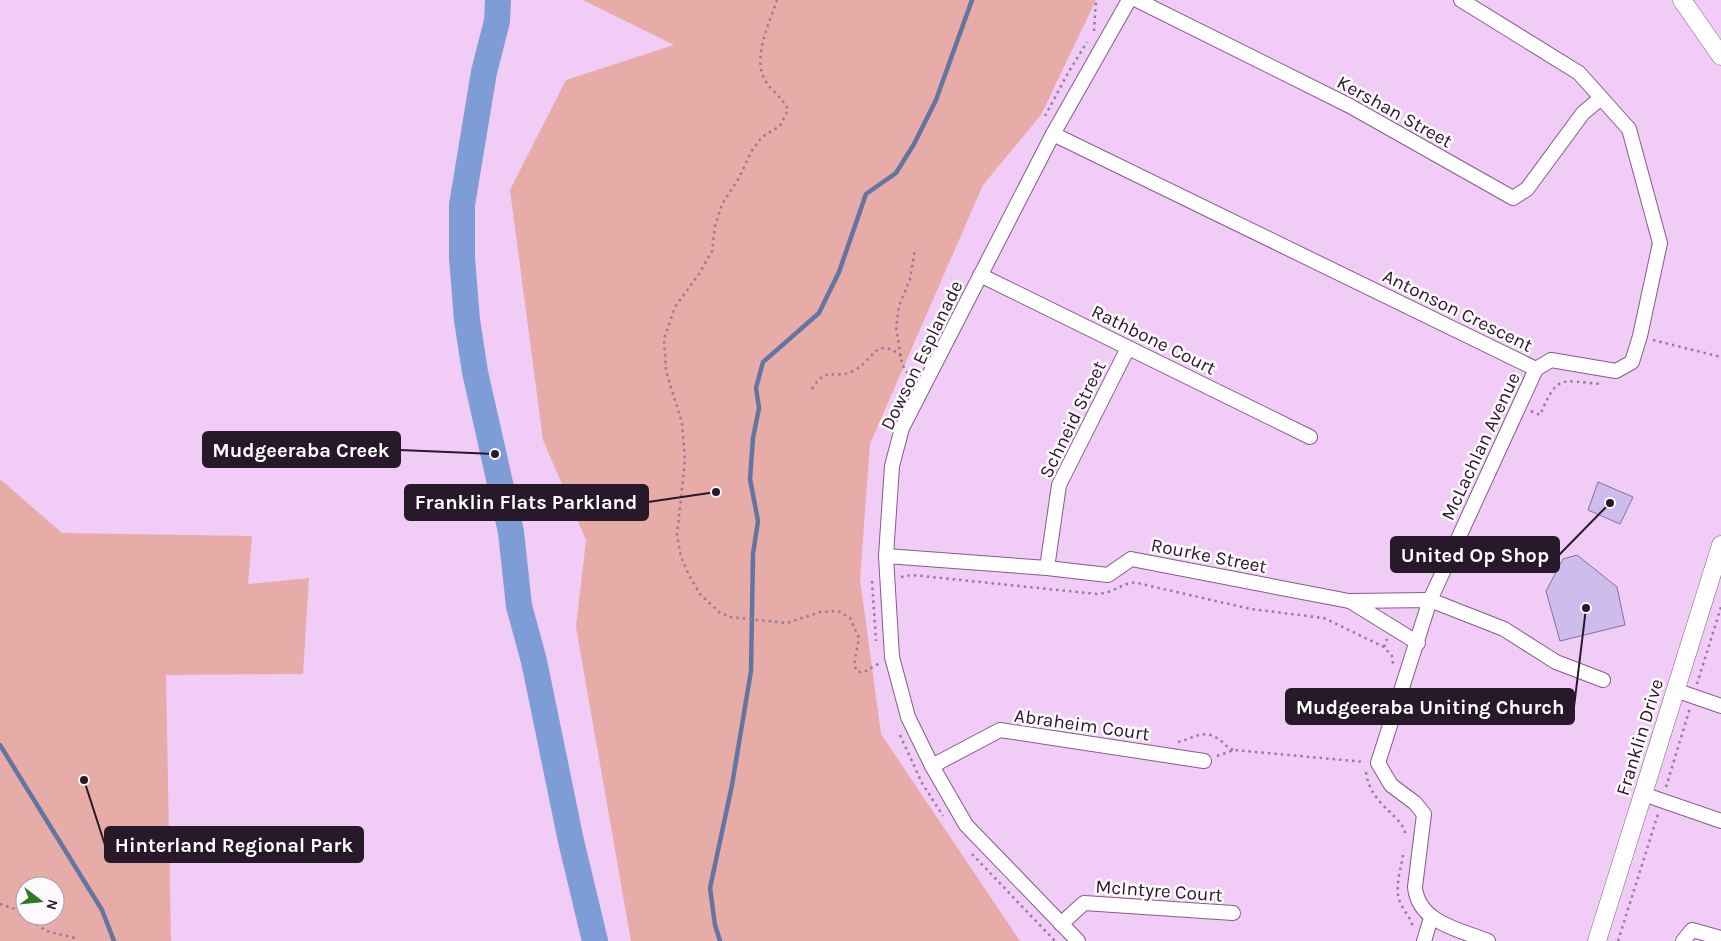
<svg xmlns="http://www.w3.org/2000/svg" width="1721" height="941" font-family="Karla,sans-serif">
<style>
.green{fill:#e7aba8;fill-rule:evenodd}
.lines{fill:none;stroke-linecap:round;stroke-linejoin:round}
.stream{stroke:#6475a2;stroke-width:4.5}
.river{stroke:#7e9dd6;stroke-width:26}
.building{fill:#cebced;stroke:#83729e}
.minor-casing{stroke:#805f85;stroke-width:16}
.major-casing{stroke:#805f85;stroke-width:19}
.path{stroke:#967b9a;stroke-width:2.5;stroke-dasharray:2.5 4;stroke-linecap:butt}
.minor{stroke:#fff;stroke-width:14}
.major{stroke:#fff;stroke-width:18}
.labels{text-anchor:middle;stroke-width:5;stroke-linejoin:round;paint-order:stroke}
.street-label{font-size:19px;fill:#271929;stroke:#fefafe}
.leader{fill:none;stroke:#271929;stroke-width:2}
.callout-dot{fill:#271929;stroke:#fefafe;stroke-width:2}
.callout{fill:#271929;stroke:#271929;stroke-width:2}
.callout-label{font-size:20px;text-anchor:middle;font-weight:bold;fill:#fff}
</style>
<rect width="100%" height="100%" fill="#f1ccf7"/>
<g class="green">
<polygon points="583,0 1096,0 1041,115 983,185 870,444 860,579 881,734 1020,941 631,941 576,627 586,540 543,440 510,190 566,80 674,45"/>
<path d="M0,479l62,54 190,3 -4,48 61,-6 -6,96 -137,1 5,266h-171zM25,886h30v30h-30z"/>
</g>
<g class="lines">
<g class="stream">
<polyline points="0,745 102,910 114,941"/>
<polyline points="720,941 715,925 710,888 732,785 751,671 753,554 758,521 750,479 753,438 759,408 756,388 763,362 819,313 839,272 866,194 896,173 914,144 936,100 972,0"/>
</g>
<polyline class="river" points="498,0 497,21 484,72 462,205 462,258 467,320 475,372 511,532 519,606 534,661 571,841 595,941"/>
</g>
<g class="building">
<polygon points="1598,482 1633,497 1620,524 1588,510"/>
<polygon points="1577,555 1617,587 1625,625 1560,641 1546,591 1563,559"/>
</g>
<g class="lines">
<g class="minor-casing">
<g id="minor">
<polyline points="1137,0 1350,106 1513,198 1527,189 1583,113 1601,98"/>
<polyline points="1461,0 1579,73 1629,129 1660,243 1640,336 1632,362 1616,371 1551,360 1536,369"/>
<polyline points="1053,134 1536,369"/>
<polyline points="980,275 1310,437"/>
<polyline points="886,556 1047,568 1108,575 1131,559 1349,601 1430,600 1504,629 1556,662 1603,680"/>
<polyline points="1047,568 1059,485 1128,348"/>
<polyline points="1350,601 1418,643"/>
<polyline points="1675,690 1721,706"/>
<polyline points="932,766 1000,730 1204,761"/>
<polyline points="1643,794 1721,821"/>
<polyline points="1061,924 1084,903 1233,913"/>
<polyline points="1078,941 966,825 932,766 908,717 892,657 886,556 892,466 902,428 1053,134 1129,0"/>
<polyline points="1424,941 1431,918"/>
<path d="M1488,941c-27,-11 -70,-18 -73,-54l9,-73 -9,-11 -24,-18 -13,-22 52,-163 106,-231"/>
<polyline points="1683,941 1692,930 1721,938"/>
</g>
</g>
<g class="major-casing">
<g id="major">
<polyline points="1682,0 1721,56"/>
<polyline points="1597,941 1721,545"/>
</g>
</g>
<g class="path">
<path d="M777,0c-7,22 -23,53 -14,76 5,13 19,20 25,34l-8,16 -18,11 -11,15 -12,26 -17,26 -7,22 -3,25 -13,23 -24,33 -11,32 2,32 16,52 3,37 -8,75 4,22 8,18 11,19 19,18 11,5 57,6 33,-11 18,-1 12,7 9,20 -5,27 4,7h6l16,-9"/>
<polyline points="1094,31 1096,0"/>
<polyline points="1045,116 1068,73 1087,42"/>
<polyline points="1653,340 1721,357"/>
<polyline points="911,379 902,364 896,327 899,306 910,279 915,249"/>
<path d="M812,389c15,-25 21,-8 41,-18 12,-5 17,-18 28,-23l10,1 10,7"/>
<path d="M1531,411l9,4c18,-42 20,-34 62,-31"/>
<path d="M901,577l11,-2 185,19c18,-1 27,-13 40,-11l114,26 73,9 60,29 8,9 1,8"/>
<polyline points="872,581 876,641"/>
<polyline points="1384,647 1387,639"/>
<polyline points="1697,684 1721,607"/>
<polyline points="900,735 922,783 943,816"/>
<path d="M1178,742c14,-3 25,-13 39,-4 7,4 9,10 17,12"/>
<polyline points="1217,756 1234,750 1365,762"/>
<path d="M1366,772c5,36 38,42 40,65"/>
<polyline points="1666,787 1690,708"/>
<polyline points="972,854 1055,941"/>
<path d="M1403,855c-2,14 -8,30 -4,44 3,11 13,19 14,29"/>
<polyline points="0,904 18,910 25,915"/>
<polyline points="26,916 46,931 75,938 77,941"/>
<polyline points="1618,941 1658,814"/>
</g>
<use href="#minor" class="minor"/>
<use href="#major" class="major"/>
</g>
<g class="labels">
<g class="street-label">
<text transform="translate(1395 111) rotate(29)" y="7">Kershan Street</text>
<text transform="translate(1458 310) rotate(26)" y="7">Antonson Crescent</text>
<text transform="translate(1154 339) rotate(26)" y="7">Rathbone Court</text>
<text transform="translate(921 355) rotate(-64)" y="7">Dowson Esplanade</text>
<text transform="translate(1072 419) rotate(-64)" y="7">Schneid Street</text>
<text transform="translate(1480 446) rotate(-65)" y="7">McLachlan Avenue</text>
<text transform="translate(1209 555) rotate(11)" y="7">Rourke Street</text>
<text transform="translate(1082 724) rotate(8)" y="7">Abraheim Court</text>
<text transform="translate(1639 737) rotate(-73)" y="7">Franklin Drive</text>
<text transform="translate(1159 890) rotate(4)" y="7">McIntyre Court</text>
</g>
</g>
<path class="leader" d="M495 454L400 450M716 492L648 502M1610 503L1559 555M1586 608L1574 707M84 780L105 845"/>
<g class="callout-dot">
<circle cx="495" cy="454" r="5"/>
<circle cx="716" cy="492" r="5"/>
<circle cx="1610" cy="503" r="5"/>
<circle cx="1586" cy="608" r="5"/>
<circle cx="84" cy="780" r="5"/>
</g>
<g class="callout">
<rect x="203" y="432" width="197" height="35" rx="5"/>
<rect x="405" y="485" width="243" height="35" rx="5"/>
<rect x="1391" y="537" width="168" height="35" rx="5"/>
<rect x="1286" y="689" width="288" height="35" rx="5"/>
<rect x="105" y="827" width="258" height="35" rx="5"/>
</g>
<g class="callout-label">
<text x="301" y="457">Mudgeeraba Creek</text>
<text x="526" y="509">Franklin Flats Parkland</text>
<text x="1475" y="562">United Op Shop</text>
<text x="1430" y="714">Mudgeeraba Uniting Church</text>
<text x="234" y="852">Hinterland Regional Park</text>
</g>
<g transform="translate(40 901) rotate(106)"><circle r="24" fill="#fefafe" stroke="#a8a0a9"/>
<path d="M0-4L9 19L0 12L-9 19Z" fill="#2b7a24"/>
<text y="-8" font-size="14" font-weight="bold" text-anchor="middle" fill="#271929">N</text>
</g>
</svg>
